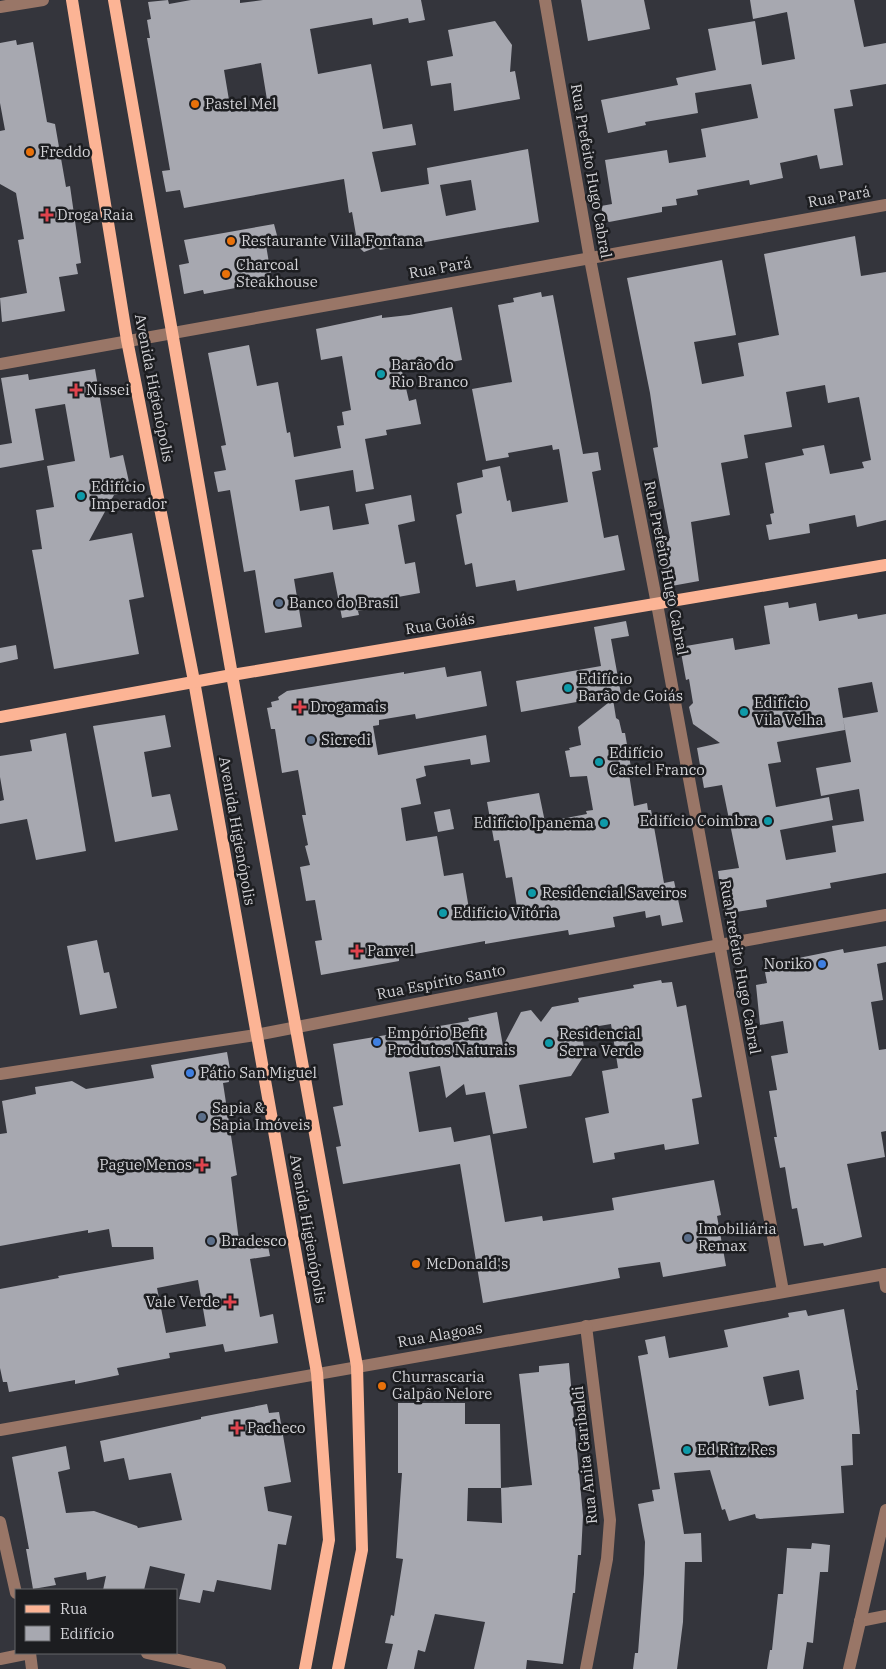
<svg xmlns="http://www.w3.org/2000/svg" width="886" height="1669" font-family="'IBM Plex Serif',serif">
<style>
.building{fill:#a7a8b0;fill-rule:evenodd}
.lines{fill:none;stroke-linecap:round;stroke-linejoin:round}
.minor{stroke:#997667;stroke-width:12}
.major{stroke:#fcb495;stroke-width:12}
.food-dot{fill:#e8710a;stroke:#1c1d20;stroke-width:2}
.health-dot{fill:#e0444e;stroke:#1c1d20;stroke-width:2}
.culture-dot{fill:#0f9aa8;stroke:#1c1d20;stroke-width:2}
.service-dot{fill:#5c6f8a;stroke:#1c1d20;stroke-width:2}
.shop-dot{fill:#3f7fe0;stroke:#1c1d20;stroke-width:2}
.labels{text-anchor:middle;stroke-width:5;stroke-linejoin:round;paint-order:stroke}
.poi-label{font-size:15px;fill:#d3d3d7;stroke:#1c1d20;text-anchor:start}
.street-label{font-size:15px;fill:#d3d3d7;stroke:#1c1d20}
</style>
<rect width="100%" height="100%" fill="#34353c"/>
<g class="building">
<path d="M168,0l1,4 22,-4h49v3l23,-3h158l4,20 -16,3 -1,-5 -35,7 -1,-7 -62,11 8,45 53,-10 12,65 29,-5 4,21 -44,7 9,40 48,-8 -2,-16 101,-19 11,73 -159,28 -3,-3 -13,5 -13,-12 5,-5 -4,-23 -3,1 -5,-34 -160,29 -4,-18 -14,2 -4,-21 8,-1 -23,-132h3l-3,-18 4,-1 -3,-17zM261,63l7,43 -37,6 -7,-42zM471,180l5,30 -30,6 -6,-31z"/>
<polygon points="581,0 644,0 650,29 588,41"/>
<polygon points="750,0 854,0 864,47 886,43 886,84 850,90 853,106 834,109 843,165 820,169 817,155 780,163 783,178 750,185 749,180 697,190 698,195 676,199 677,205 662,207 662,212 609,222 604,218 601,206 612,204 605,160 667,150 669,163 706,157 701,129 758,118 751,84 695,93 698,113 645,122 646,125 608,133 601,100 678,85 676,78 716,70 708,29 755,21 762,65 795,59 787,12 753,19"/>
<polygon points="495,21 512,45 510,72 515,71 520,99 454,111 451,83 431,86 427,61 453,56 448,30"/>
<polygon points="16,40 17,45 33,42 47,122 55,124 66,187 70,186 81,263 76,264 78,274 59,277 65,311 2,322 0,298 27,293 18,240 24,239 16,193 0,184 0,131 5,130 0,103 0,43"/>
<polygon points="274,224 279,243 266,245 272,281 204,294 203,290 184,294 179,265 189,263 184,240"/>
<polygon points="855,236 861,276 886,272 886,520 857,527 855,515 809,524 810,533 769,540 766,525 772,524 770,514 774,513 765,463 804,455 802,449 824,445 830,474 864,468 862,462 871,460 859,397 828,403 825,385 786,392 792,427 744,435 748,458 721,463 730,515 691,522 699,581 666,587 656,540 670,538 653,448 658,447 650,393 627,278 722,260 736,335 694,342 702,384 744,376 738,343 779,335 764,254"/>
<polygon points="541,292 542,297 553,295 583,454 598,452 601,470 592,472 604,538 618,535 625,570 517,591 515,580 476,587 472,563 465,565 456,515 462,513 457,483 483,477 482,470 500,466 507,501 510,500 512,512 568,502 559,449 553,450 552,445 508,453 509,457 486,461 472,389 512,382 498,305 514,302 513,298"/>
<polygon points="452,307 462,360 402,371 409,401 416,399 421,424 386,430 387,435 365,439 374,489 356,492 353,470 295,480 300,511 329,506 333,530 369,524 365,504 411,495 415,521 398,525 405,564 415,562 420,593 387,599 389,606 358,611 359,615 342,618 333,572 294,579 302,627 265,633 255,570 244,572 230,490 218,492 214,472 226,470 221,446 226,445 208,353 249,345 257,386 278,382 287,433 290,432 294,457 341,448 337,426 344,425 342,412 351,410 342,356 321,360 316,329 382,315 382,318 409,315"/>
<polygon points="95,369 110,458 123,455 131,491 114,495 89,541 132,533 144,597 129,600 139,654 54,669 32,550 42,549 36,510 54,507 47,466 75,461 65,404 35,409 44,460 0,468 0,445 12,443 1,378 28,374 29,380"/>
<path d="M788,602l1,6 27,-5 3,18 38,-7 1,5 28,-5v259l-56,10 1,5 -65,12 1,7 -43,7 -6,-43 21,-3 -17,-83 -18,3 -7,-40 23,-5 -27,-19 -4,-17 4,-4 -4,-24 -3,1 -6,-33 53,-9 2,12 35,-6 -6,-38zM872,682l6,30 -35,6 8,44 -35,6 5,28 38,-7 5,32 -32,5 4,26 -50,8 -6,-30 53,-10 -4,-23 -53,10 -8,-43 13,-2 -4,-20 68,-12 -7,-42z"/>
<polygon points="626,621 629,636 611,639 621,694 521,712 516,681 601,666 594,627"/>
<polygon points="16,645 18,659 0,663 0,648"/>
<polygon points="445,667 447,677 481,671 487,706 416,719 415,714 379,720 379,725 373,726 378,755 486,735 490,762 471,765 470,759 424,766 426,776 416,779 421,804 401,808 406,841 437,836 444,876 463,873 471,921 518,913 512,877 506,878 499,840 494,841 487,802 539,793 545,822 587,814 586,811 593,810 587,776 570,777 565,751 570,750 569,748 581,745 578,727 613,699 616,718 619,720 622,733 625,733 632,773 629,774 634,806 647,803 648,810 651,810 664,883 674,881 683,922 662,926 660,915 646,918 645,911 613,917 615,927 569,935 568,930 485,944 485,941 399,957 399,961 321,975 315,941 322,940 315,900 306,901 300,867 310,865 305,846 308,845 302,815 306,815 298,770 282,773 275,729 271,729 267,708 272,707 271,702 279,700 278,697 287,691 404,672 404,674"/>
<polygon points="165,715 171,747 144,752 152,797 170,794 178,830 115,842 93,726"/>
<polygon points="66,733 86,851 36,860 27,819 0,824 0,801 4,800 0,777 0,756 32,751 30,740"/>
<polygon points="450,809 454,829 438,832 434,812"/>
<polygon points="97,940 104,973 109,972 117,1008 80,1015 67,946"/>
<polygon points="886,946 886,962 877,964 883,1000 871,1002 879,1050 886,1049 886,1131 881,1132 885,1157 847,1164 862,1237 824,1246 823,1243 804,1246 797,1208 792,1209 785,1167 780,1168 774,1137 777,1137 769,1091 777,1090 771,1056 788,1053 783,1021 760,1025 756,985 767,983 765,972 770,972 769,964 843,949 844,953"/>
<polygon points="661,980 662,983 672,982 677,1007 686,1005 702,1097 692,1099 699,1144 665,1150 664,1144 614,1153 615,1159 593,1163 585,1118 609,1113 602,1071 618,1068 611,1024 581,1029 585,1054 571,1076 519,1085 527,1128 493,1134 485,1092 466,1095 464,1084 446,1098 440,1066 409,1072 419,1132 451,1127 454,1142 490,1135 505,1222 542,1216 543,1221 614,1210 612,1198 714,1180 721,1215 717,1216 726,1266 663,1277 660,1262 618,1268 620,1278 483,1303 460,1164 343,1184 336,1147 341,1146 333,1107 343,1105 333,1044 469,1021 468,1018 497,1012 503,1046 521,1012 531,1010 541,1022 552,1007 579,1002 578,998 634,988 633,985"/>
<path d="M227,1052l3,17h-4l3,13 -6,1 14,92 -6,2 8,64 27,-5 4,20 -20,3 10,58 13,-3 5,29 -53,9 -2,-8 -54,9 1,5 -53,10 2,7 -44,9v-4l-66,12 -2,-10h-4l-3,-14v-79l59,-11 -1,-2 96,-17 -1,-12h-41l-3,-18 -21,4v-3l-88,16v-112l7,-1 -5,-32 34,-7 -1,-7 37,-6 14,8 68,-11 -3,-13zM198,1280l8,46 -40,7 -9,-45z"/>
<path d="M844,1309l14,81h-2l4,44h-8l1,31 -12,1 3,47 -84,6 -4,-1 -1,-4 -26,7 -4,-12 -3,1 -12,-40 -36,3 10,61 17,-1 1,29h-17l-2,60 -6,47h-44l2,-16h3l6,-79 1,-32 -7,-38 16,-3 -2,-11 8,-1 -22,-133 10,-2 -3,-14 20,-4 4,22 59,-11 -4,-17 65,-13 -1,-4 18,-3 2,6zM799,1370l5,29 -35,7 -6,-29z"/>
<path d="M569,1363l14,153 -2,39h-3l-3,38h-2l-10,71 -36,-4 -1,9h-52l11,-47 -50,-8 -10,38 -7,-2 -4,19h-27l6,-25 -8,-1 6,-28 3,1 9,-57 -7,-1 6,-85h-4v-70h67v21h35l1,64 31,-3 -13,-111 20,-2v-6zM468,1488h33l1,35 -35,-2z"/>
<polygon points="267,1404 269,1413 279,1412 291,1482 264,1487 268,1511 292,1516 286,1545 278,1544 271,1590 217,1580 214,1592 203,1590 200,1603 179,1599 185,1574 150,1566 144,1590 103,1590 106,1576 87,1580 86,1572 54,1578 56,1585 33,1589 26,1549 29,1549 12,1457 66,1446 70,1469 58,1472 66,1513 94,1511 137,1526 138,1528 182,1520 171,1473 129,1480 124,1458 104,1462 100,1441 201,1419 201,1417"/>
<polygon points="812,1543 830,1545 828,1572 820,1572 813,1643 807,1642 803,1669 767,1669 770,1650 772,1650 778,1594 783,1594 787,1548 811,1549"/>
</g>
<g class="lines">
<g class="minor">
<polyline points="545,0 590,259 657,604 783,1291"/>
<polyline points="0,7 43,0"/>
<polyline points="0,364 886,205"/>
<polyline points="0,1074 256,1035 720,945 886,915"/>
<polyline points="884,1274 886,1287"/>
<polyline points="0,1430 886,1274"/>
<polyline points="0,1522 16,1593"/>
<polyline points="860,1621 886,1616"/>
<polyline points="30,1653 32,1669"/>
<polyline points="147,1653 220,1669"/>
<polyline points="0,1659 30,1653"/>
<polyline points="586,1669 607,1559 610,1520 586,1326"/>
<polyline points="849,1669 886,1510"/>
</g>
<g class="major">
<polyline points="72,0 127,340 194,681 317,1373 329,1540 305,1669"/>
<polyline points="114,0 232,675 357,1366 362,1550 338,1669"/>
<polyline points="0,717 232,675 886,565"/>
</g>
</g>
<g class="food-dot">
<circle cx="195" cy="104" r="5"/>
<circle cx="30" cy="152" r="5"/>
<circle cx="231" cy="241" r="5"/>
<circle cx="226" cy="274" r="5"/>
<circle cx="416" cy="1264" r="5"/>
<circle cx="382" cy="1386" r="5"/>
</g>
<g class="health-dot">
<path d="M44.5 207.5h5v5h5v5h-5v5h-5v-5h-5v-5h5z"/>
<path d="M73.5 382.5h5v5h5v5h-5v5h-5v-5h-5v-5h5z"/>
<path d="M297.5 699.5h5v5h5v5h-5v5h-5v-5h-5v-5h5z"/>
<path d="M354.5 943.5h5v5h5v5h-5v5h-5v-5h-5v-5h5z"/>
<path d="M199.5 1157.5h5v5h5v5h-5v5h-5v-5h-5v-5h5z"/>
<path d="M227.5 1294.5h5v5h5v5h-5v5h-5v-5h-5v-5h5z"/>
<path d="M234.5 1420.5h5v5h5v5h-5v5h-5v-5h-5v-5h5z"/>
</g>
<g class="culture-dot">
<circle cx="381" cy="374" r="5"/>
<circle cx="81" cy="496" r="5"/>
<circle cx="568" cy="688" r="5"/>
<circle cx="744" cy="712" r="5"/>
<circle cx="599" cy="762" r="5"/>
<circle cx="768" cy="821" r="5"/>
<circle cx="604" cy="823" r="5"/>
<circle cx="532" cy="893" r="5"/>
<circle cx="443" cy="913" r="5"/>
<circle cx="549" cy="1043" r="5"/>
<circle cx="687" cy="1450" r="5"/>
</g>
<g class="service-dot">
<circle cx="279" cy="603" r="5"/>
<circle cx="311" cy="740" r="5"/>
<circle cx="202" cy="1117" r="5"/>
<circle cx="688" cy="1238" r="5"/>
<circle cx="211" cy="1241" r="5"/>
</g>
<g class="shop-dot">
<circle cx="822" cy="964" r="5"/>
<circle cx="377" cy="1042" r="5"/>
<circle cx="190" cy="1073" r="5"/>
</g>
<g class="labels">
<g class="poi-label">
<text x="205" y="109">Pastel Mel</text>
<text x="40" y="157">Freddo</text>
<text x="57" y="220">Droga Raia</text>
<text x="241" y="246">Restaurante Villa Fontana</text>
<text x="236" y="270">Charcoal<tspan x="236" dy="17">Steakhouse</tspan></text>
<text x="391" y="370">Barão do<tspan x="391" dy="17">Rio Branco</tspan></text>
<text x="86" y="395">Nissei</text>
<text x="91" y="492">Edifício<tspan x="91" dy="17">Imperador</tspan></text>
<text x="289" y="608">Banco do Brasil</text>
<text x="578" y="684">Edifício<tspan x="578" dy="17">Barão de Goiás</tspan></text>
<text x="754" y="708">Edifício<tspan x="754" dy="17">Vila Velha</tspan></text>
<text x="310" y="712">Drogamais</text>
<text x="321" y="745">Sicredi</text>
<text x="609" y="758">Edifício<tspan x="609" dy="17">Castel Franco</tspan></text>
<text x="758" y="826" text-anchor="end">Edifício Coimbra</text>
<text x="594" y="828" text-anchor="end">Edifício Ipanema</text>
<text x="542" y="898">Residencial Saveiros</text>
<text x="453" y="918">Edifício Vitória</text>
<text x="367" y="956">Panvel</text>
<text x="812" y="969" text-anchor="end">Noriko</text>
<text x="387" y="1038">Empório Befit<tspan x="387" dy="17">Produtos Naturais</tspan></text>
<text x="559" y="1039">Residencial<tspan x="559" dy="17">Serra Verde</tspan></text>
<text x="200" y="1078">Pátio San Miguel</text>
<text x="212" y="1113">Sapia &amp;<tspan x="212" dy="17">Sapia Imóveis</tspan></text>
<text x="192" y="1170" text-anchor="end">Pague Menos</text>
<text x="698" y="1234">Imobiliária<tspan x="698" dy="17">Remax</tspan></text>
<text x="221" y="1246">Bradesco</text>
<text x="426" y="1269">McDonald's</text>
<text x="220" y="1307" text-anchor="end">Vale Verde</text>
<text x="392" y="1382">Churrascaria<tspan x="392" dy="17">Galpão Nelore</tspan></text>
<text x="247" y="1433">Pacheco</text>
<text x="697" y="1455">Ed Ritz Res</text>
</g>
<g class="street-label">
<text transform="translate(591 171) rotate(80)" y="5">Rua Prefeito Hugo Cabral</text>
<text transform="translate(839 197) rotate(-10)" y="5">Rua Pará</text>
<text transform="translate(440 268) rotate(-10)" y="5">Rua Pará</text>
<text transform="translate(154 388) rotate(79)" y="5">Avenida Higienópolis</text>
<text transform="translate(666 568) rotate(79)" y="5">Rua Prefeito Hugo Cabral</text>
<text transform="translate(440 624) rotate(-9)" y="5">Rua Goiás</text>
<text transform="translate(237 831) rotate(80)" y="5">Avenida Higienópolis</text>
<text transform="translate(740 967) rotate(80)" y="5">Rua Prefeito Hugo Cabral</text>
<text transform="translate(441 982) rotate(-11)" y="5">Rua Espírito Santo</text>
<text transform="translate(308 1229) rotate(80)" y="5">Avenida Higienópolis</text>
<text transform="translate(440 1335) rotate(-10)" y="5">Rua Alagoas</text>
<text transform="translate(585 1455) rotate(-96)" y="5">Rua Anita Garibaldi</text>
</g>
</g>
<rect x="15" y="1589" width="162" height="65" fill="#1c1d20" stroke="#656669"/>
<rect x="25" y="1605" width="25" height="8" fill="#fcb495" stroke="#656669"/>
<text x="60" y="1614" font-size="15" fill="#d3d3d7">Rua</text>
<rect x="25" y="1626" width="25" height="15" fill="#a7a8b0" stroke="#656669"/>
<text x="60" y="1639" font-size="15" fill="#d3d3d7">Edifício</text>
</svg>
